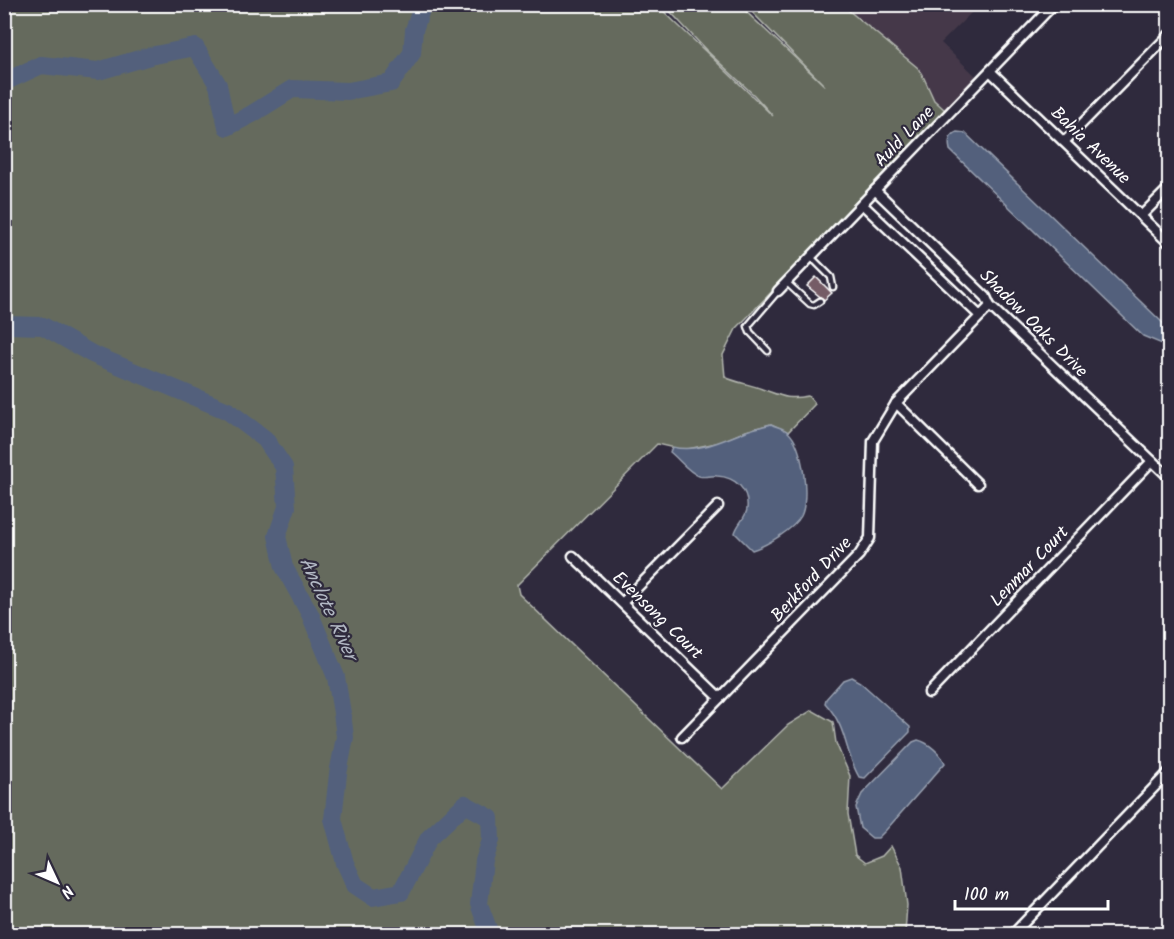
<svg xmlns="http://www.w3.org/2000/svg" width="1174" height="939" font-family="Kalam,sans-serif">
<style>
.built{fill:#443949}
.green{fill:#656b5d;stroke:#b2b5ae;stroke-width:1.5}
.water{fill:#53617c;stroke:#98a0b0;stroke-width:1.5}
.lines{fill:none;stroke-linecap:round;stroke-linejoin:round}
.river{stroke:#53617c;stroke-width:18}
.building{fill:#745c66;stroke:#fff;stroke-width:1.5}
.lane-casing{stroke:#fff;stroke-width:9}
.street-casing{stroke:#fff;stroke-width:13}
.lane{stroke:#2f2a3d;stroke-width:4.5}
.street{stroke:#2f2a3d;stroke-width:8}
.labels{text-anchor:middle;stroke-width:4.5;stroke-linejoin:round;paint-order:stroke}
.street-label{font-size:18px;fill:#fff;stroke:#2f2a3d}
.water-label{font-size:20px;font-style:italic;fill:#b2b8c4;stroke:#2f2a3d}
</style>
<rect width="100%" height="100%" fill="#2f2a3d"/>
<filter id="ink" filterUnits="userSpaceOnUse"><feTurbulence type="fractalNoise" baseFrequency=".0167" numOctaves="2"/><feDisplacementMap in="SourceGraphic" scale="12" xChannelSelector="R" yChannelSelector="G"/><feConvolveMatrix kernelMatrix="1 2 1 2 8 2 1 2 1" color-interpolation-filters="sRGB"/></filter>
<g filter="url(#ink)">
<polygon class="built" points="842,5 979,5 941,43 976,76 945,110 934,100 918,68"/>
<path class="green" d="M5,5h652l116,111 -19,-21 -48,-45 -42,-45h75l86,81 -80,-81h97l76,63 6,10 10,22 11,10 -209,219 -13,26 2,22c12,6 25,7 37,12 20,7 24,11 46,7l7,8 -27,28 -17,-8 -25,7 -25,11 -38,8 -26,-6 -140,141 2,9 203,195 66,-64 24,-15 21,12 3,21 14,33 -2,38 7,41 10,8 17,-7 9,-10 11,21 5,38 -2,29h-900z"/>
<g class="water">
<path d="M957,132l8,1 201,193 3,4v20l-4,-5 -22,-9 -193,-186c-2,-9 -1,-14 7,-18z"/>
<path d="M771,424c5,3 13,4 17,8 15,13 22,66 13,84 -7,13 -35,30 -49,34l-17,-17c2,-9 11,-15 12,-24 2,-19 -11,-32 -30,-33 -6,-1 -12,2 -18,0 -11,-4 -20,-17 -29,-24l2,-5c25,6 49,-6 72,-15 8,-4 18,-5 27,-8z"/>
<path d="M851,677l9,5 50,45v5l-45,46 -6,-1c-15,-26 -11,-49 -34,-74l1,-4 17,-19z"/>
<path d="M918,740c10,2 23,14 27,23l-59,67 -8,8h-6l-12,-10 -4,-21 6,-13 51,-52z"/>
</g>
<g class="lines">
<g class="river">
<polyline points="4,82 41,65 98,71 150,56 195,47 218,85 227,127 252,114 292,89 348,91 391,83 412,53 414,30 423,4"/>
<polyline points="4,325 43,326 92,354 228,411 265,439 284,467 287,507 277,536 284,567 310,614 336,677 342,713 345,737 338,774 333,819 345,863 355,885 373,897 401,892 429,838 465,804 490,818 491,840 484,861 479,904 490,934"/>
</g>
</g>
<polygon class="building" points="816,277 832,293 824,300 807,286"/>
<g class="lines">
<g class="lane-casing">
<g id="lane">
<polyline points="811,257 831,277 833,287"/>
<polyline points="786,282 810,304 814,305 820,301"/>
<polyline points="768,351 750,332 748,326 778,291"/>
</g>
</g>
<g class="street-casing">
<g id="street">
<polyline points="990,71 1170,244"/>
<polyline points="1064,142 1170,34"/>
<polyline points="875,190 986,297 990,306 1170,478"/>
<polyline points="862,204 980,316"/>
<polyline points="1141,216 1170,187"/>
<polyline points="778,291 1054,4"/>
<polyline points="896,403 978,484"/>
<polyline points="573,556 720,698"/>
<polyline points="622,603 718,506"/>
<polyline points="929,693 1152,461"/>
<polyline points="682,737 859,555 870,538 873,441 896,403 990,306"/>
<polyline points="1013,934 1170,771"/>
<polyline points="1167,934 1170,932"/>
</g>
</g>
<use href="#lane" class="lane"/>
<use href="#street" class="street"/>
</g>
</g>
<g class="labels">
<g class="street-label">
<text transform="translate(904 136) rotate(-46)" y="6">Auld Lane</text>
<text transform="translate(1091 145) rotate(44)" y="6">Bahia Avenue</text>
<text transform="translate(1034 323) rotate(45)" y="6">Shadow Oaks Drive</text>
<text transform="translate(1029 566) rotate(-46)" y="6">Lenmar Court</text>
<text transform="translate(811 579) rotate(-47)" y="6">Berkford Drive</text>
<text transform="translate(658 615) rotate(44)" y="6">Evensong Court</text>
</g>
<g class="water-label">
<text transform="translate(329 608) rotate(65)" y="7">Anclote River</text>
</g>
</g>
<rect width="1174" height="939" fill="none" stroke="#2f2a3d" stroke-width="24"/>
<rect x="12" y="12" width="1150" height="915" fill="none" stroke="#fff" stroke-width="2" filter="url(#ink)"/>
<g transform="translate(57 882) rotate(134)" stroke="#2f2a3d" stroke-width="4.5" paint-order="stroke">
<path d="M0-4.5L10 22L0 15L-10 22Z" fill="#ffffff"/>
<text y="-9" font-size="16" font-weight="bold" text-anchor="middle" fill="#ffffff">N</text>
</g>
<path d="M955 900v9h153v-9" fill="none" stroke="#ffffff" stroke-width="3"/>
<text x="964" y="900" font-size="18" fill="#ffffff" stroke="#2f2a3d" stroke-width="4.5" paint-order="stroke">100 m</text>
</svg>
